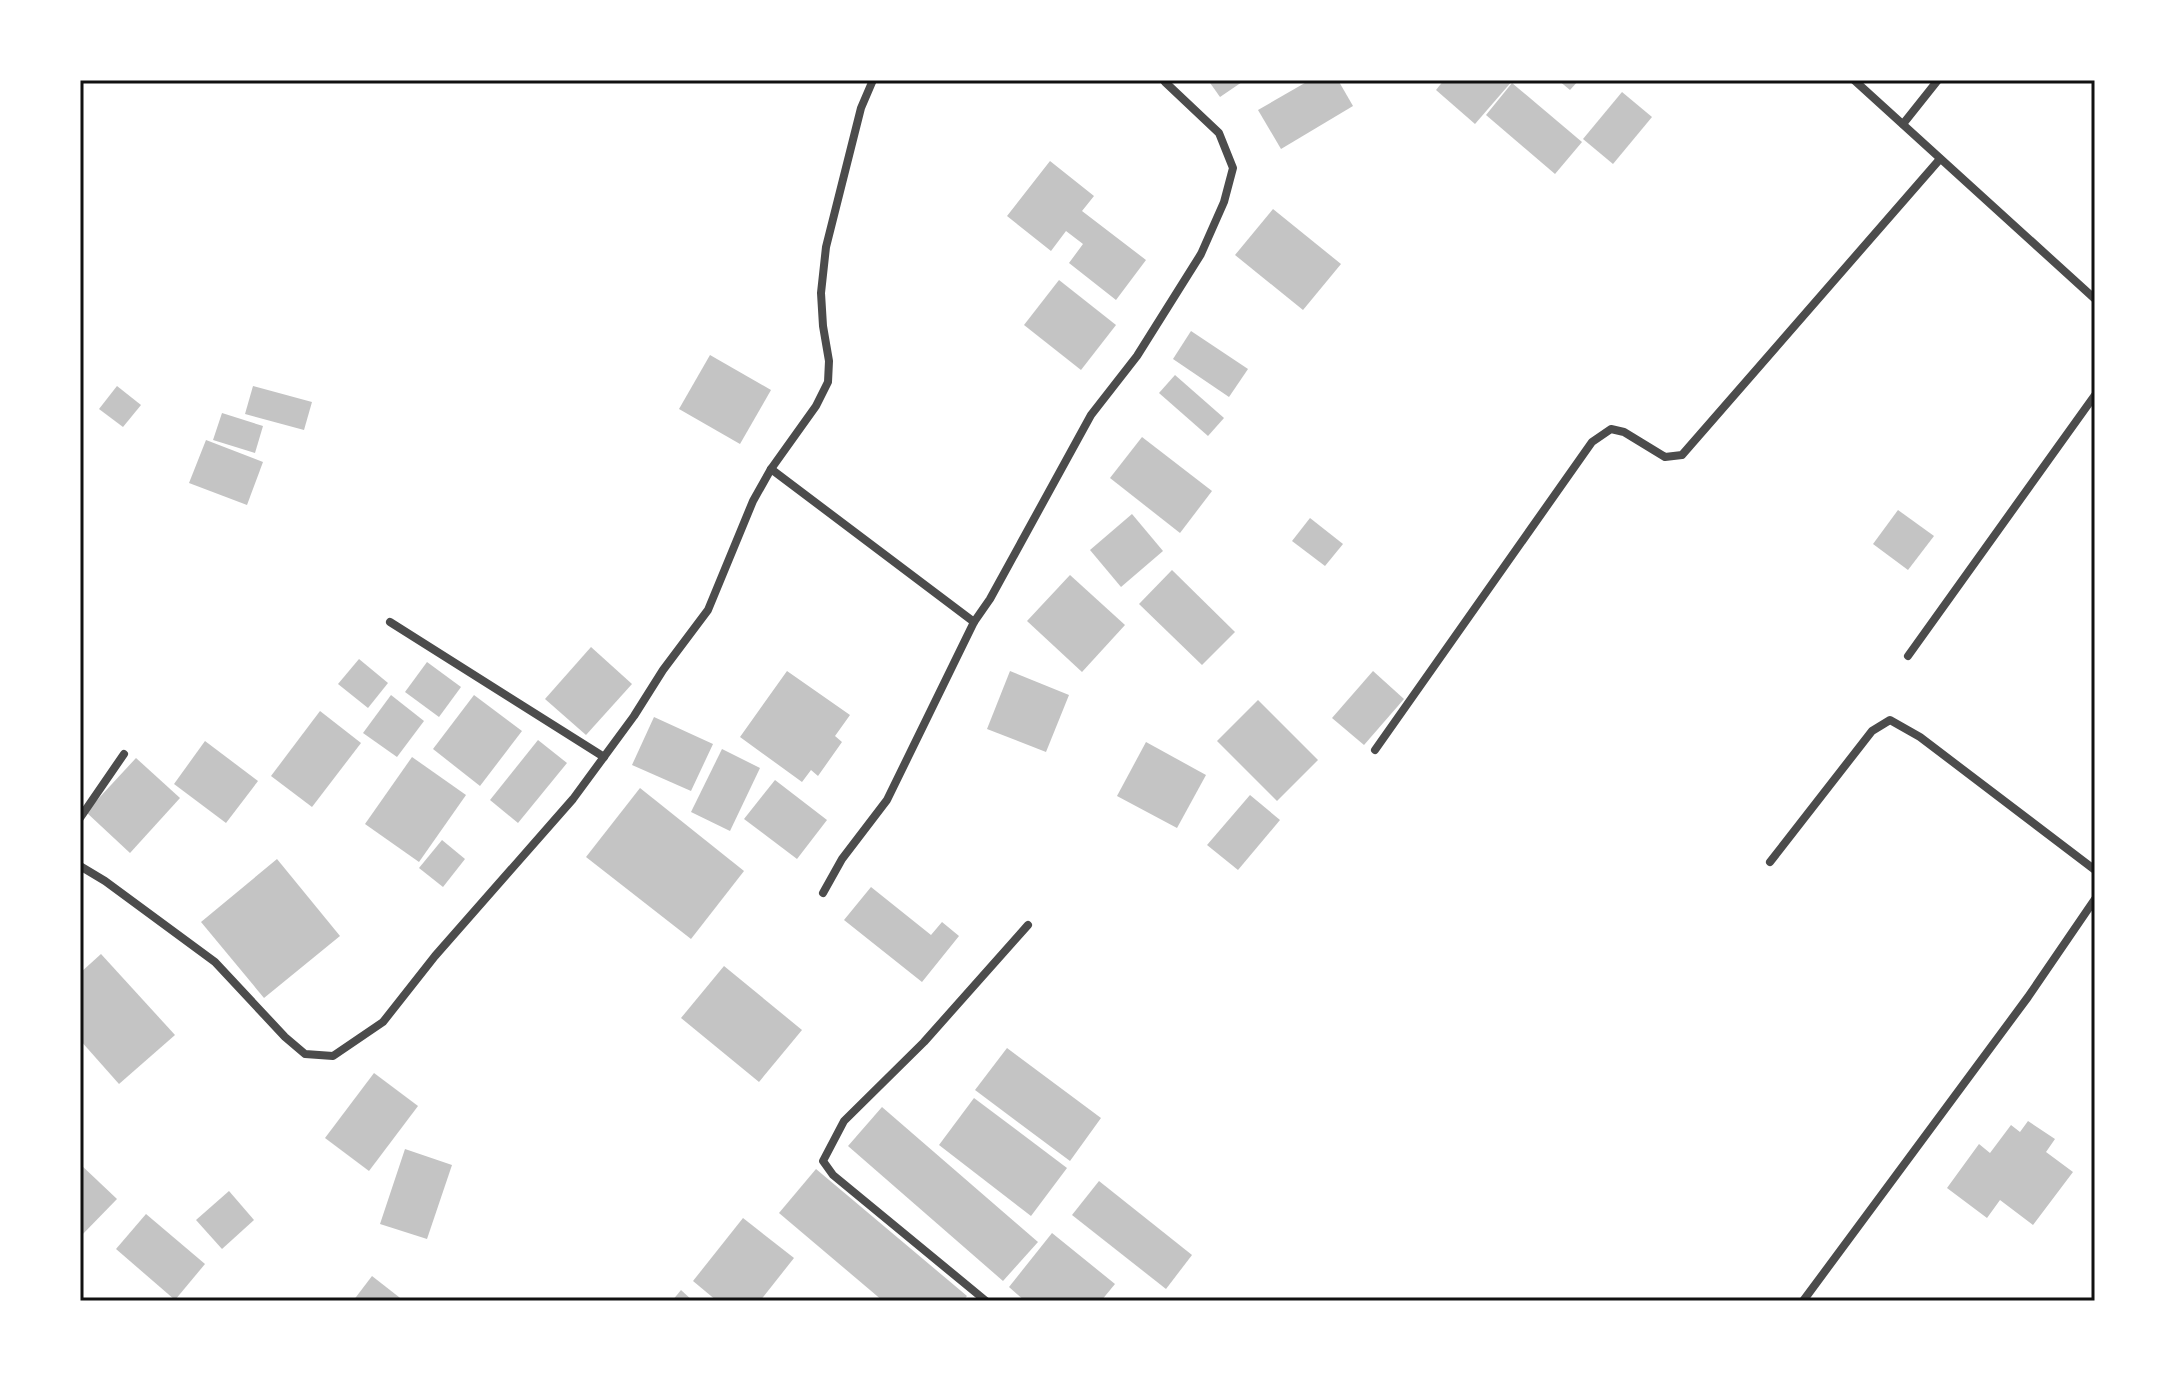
<svg xmlns="http://www.w3.org/2000/svg" width="2175" height="1381" font-family="'DM Sans',sans-serif">
<style>
.building{fill:#c4c4c4}
.lines{fill:none;stroke-linecap:round;stroke-linejoin:round}
.minor{stroke:#4c4c4c;stroke-width:8}
.neatline{fill:none;stroke:#111;stroke-width:3}
</style>
<rect width="100%" height="100%" fill="#fff"/>
<g class="building">
<polygon points="1208,80 1245,80 1220,97"/>
<polygon points="1310,80 1338,80 1353,106 1281,149 1258,110"/>
<polygon points="1444,80 1513,80 1475,124 1436,90"/>
<polygon points="1558,80 1579,80 1570,90"/>
<polygon points="1512,83 1582,142 1555,174 1486,115"/>
<polygon points="1622,92 1652,117 1613,164 1583,139"/>
<polygon points="1050,161 1094,196 1082,211 1146,260 1116,300 1069,263 1083,244 1066,231 1051,251 1007,216"/>
<polygon points="1273,209 1341,264 1303,310 1235,255"/>
<polygon points="1059,280 1116,325 1081,370 1024,325"/>
<polygon points="1191,331 1248,369 1229,397 1173,359"/>
<polygon points="710,355 771,390 740,444 679,409"/>
<polygon points="1175,375 1224,418 1208,436 1159,393"/>
<polygon points="117,386 141,405 123,427 99,409"/>
<polygon points="253,386 312,402 304,430 245,414"/>
<polygon points="222,413 263,426 255,453 213,440"/>
<polygon points="1142,437 1212,491 1180,533 1110,478"/>
<polygon points="206,440 263,462 247,505 189,483"/>
<polygon points="1898,510 1934,536 1908,570 1873,544"/>
<polygon points="1132,514 1163,551 1121,587 1090,550"/>
<polygon points="1310,518 1343,544 1325,566 1292,541"/>
<polygon points="1172,570 1235,632 1202,665 1139,604"/>
<polygon points="1070,575 1125,625 1082,672 1027,621"/>
<polygon points="591,647 632,684 586,735 545,699"/>
<polygon points="359,659 388,683 368,708 338,684"/>
<polygon points="427,662 461,687 439,717 405,692"/>
<polygon points="787,671 850,715 835,736 842,742 818,776 811,770 802,782 740,737"/>
<polygon points="1010,671 1069,695 1046,752 987,729"/>
<polygon points="1373,671 1404,699 1364,745 1332,718"/>
<polygon points="391,695 424,721 397,757 363,733"/>
<polygon points="474,695 522,731 480,786 433,749"/>
<polygon points="1258,700 1318,760 1277,801 1217,741"/>
<polygon points="320,711 361,743 312,807 271,776"/>
<polygon points="654,717 713,744 691,791 632,765"/>
<polygon points="538,740 567,763 518,823 490,800"/>
<polygon points="205,741 258,781 226,823 174,784"/>
<polygon points="1146,742 1206,775 1177,828 1117,796"/>
<polygon points="722,749 760,768 730,831 691,812"/>
<polygon points="412,757 466,795 419,862 365,824"/>
<polygon points="136,758 180,798 130,853 86,812"/>
<polygon points="775,780 827,820 797,859 744,819"/>
<polygon points="640,788 744,871 691,939 586,857"/>
<polygon points="1250,795 1280,820 1238,870 1207,845"/>
<polygon points="442,840 465,859 443,887 419,868"/>
<polygon points="277,859 340,936 264,998 201,922"/>
<polygon points="871,887 931,935 942,922 959,936 922,982 844,920"/>
<polygon points="101,954 175,1035 119,1084 80,1040 80,973"/>
<polygon points="724,966 802,1030 759,1082 681,1018"/>
<polygon points="1007,1048 1101,1118 1070,1161 975,1090"/>
<polygon points="374,1073 418,1106 369,1171 325,1138"/>
<polygon points="974,1098 1067,1168 1031,1216 939,1145"/>
<polygon points="882,1107 1038,1242 1003,1281 848,1146"/>
<polygon points="2028,1121 2055,1139 2046,1152 2073,1172 2033,1225 2000,1200 1987,1218 1947,1188 1979,1144 1990,1153 2011,1125 2020,1132"/>
<polygon points="405,1149 452,1165 427,1239 380,1224"/>
<polygon points="80,1164 117,1199 80,1237"/>
<polygon points="816,1169 967,1296 963,1301 883,1301 779,1213"/>
<polygon points="1099,1181 1192,1255 1166,1289 1072,1215"/>
<polygon points="229,1191 254,1220 222,1249 196,1220"/>
<polygon points="146,1214 205,1264 175,1300 116,1249"/>
<polygon points="743,1218 794,1258 760,1301 717,1301 693,1281"/>
<polygon points="1052,1233 1115,1284 1101,1301 1025,1301 1009,1287"/>
<polygon points="372,1276 404,1301 353,1301"/>
<polygon points="681,1290 693,1301 672,1301"/>
</g>
<g class="lines">
<g class="minor">
<polyline points="1854,80 2095,299"/>
<polyline points="1903,124 1938,80"/>
<polyline points="771,469 974,622"/>
<polyline points="390,622 604,757"/>
<polyline points="1908,656 2095,395"/>
<polyline points="1375,750 1592,442 1611,429 1624,432 1665,457 1682,455 1940,159"/>
<polyline points="80,818 124,754"/>
<polyline points="1770,862 1872,731 1890,720 1920,737 2095,870"/>
<polyline points="80,866 105,881 215,962 285,1037 305,1054 333,1056 383,1022 435,956 573,799 634,716 663,670 708,610 753,501 771,469 816,406 828,382 829,361 823,326 821,293 826,247 861,108 873,80"/>
<polyline points="823,893 842,859 887,800 974,622 990,599 1091,415 1137,356 1201,254 1224,202 1233,168 1219,133 1165,82"/>
<polyline points="986,1301 833,1175 823,1161 844,1121 924,1042 1028,925"/>
<polyline points="1803,1301 2028,997 2095,899"/>
</g>
</g>
<rect width="2175" height="1381" fill="none" stroke="#ffffff" stroke-width="164"/>
<rect x="82" y="82" width="2011" height="1217" class="neatline"/>
</svg>
